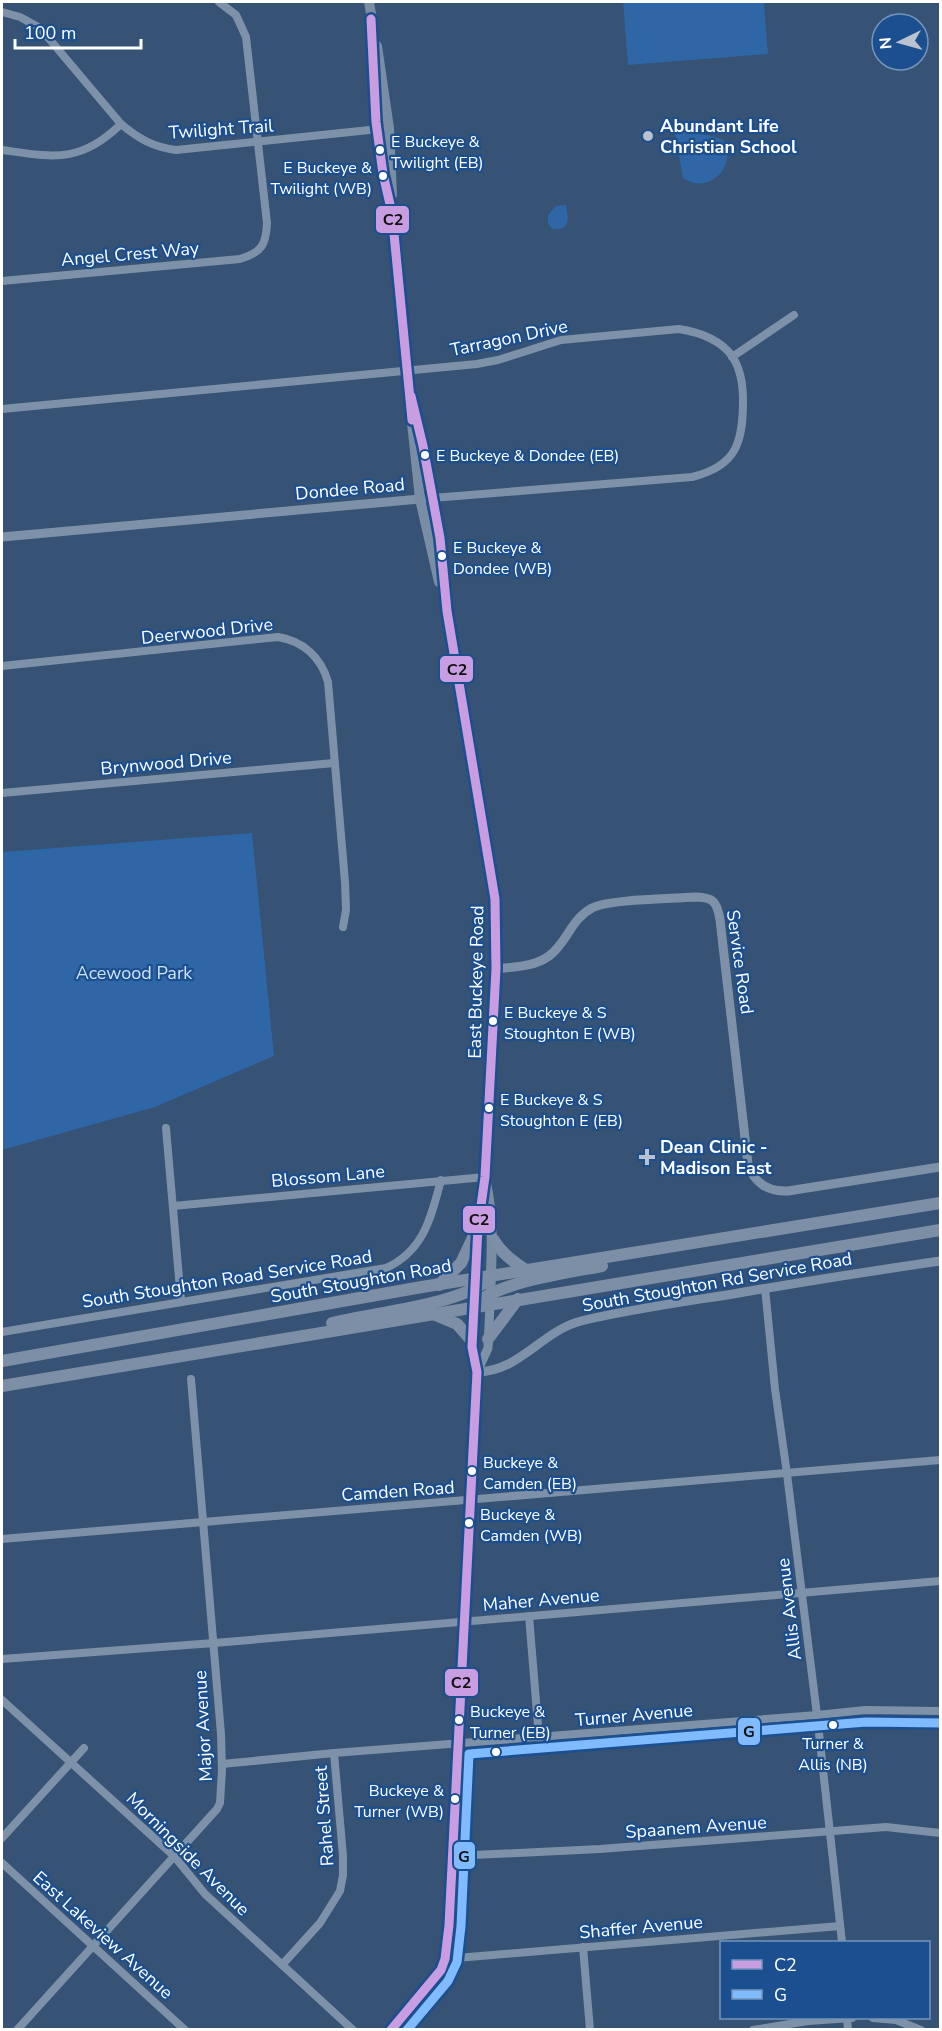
<svg xmlns="http://www.w3.org/2000/svg" width="942" height="2031" font-family="'Nunito Sans',sans-serif">
<style>
.green{fill:#2f66a5}
.lines{fill:none;stroke-linecap:round;stroke-linejoin:round}
.minor{stroke:#7d92a8;stroke-width:8}
.tertiary{stroke:#7d92a8;stroke-width:9}
.secondary{stroke:#798da4;stroke-width:10}
.primary{stroke:#7d8ea7;stroke-width:12}
.bus-1-casing{stroke:#1b4f8f;stroke-width:14}
.bus-2-casing{stroke:#1b4f8f;stroke-width:14}
.bus-1{stroke:#c99de2;stroke-width:9}
.bus-2{stroke:#80baff;stroke-width:9}
.poi-dot{fill:#b9c2ce;stroke:#1b4f8f;stroke-width:2}
.bus-dot{fill:#fff;stroke:#1b4f8f;stroke-width:2}
.labels{text-anchor:middle;stroke-width:4.5;stroke-linejoin:round;paint-order:stroke}
.bus-label{font-size:16px;fill:#fff;stroke:#1b4f8f;text-anchor:start}
.poi-label{font-size:18px;font-weight:bold;fill:#fff;stroke:#1b4f8f;text-anchor:start}
.street-label{font-size:18px;fill:#fff;stroke:#1b4f8f}
.park-label{font-size:18px;fill:#cfe3fa;stroke:#1b4f8f}
.line-badge{stroke:#1b4f8f;stroke-width:2}
.pale-badge-label{font-size:16px;text-anchor:middle;font-weight:bold;fill:#111}
</style>
<rect width="100%" height="100%" fill="#365274"/>
<g class="green">
<polygon points="623,2 764,2 768,54 628,65"/>
<path d="M684,129c13,7 28,4 40,12 14,26 -17,55 -41,37l-8,-44 3,-4z"/>
<path d="M566,205c3,14 4,26 -14,24l-4,-6v-8l8,-9z"/>
<polygon points="252,833 274,1056 155,1107 2,1150 2,852"/>
</g>
<g class="lines">
<g class="minor">
<path d="M2,12l18,5 20,11 81,96c18,15 32,23 55,26l213,-22"/>
<path d="M2,150c51,7 78,14 119,-26"/>
<path d="M2,281l238,-22c22,-7 26,-14 27,-36l-21,-186 -10,-22 -17,-13"/>
<polyline points="732,357 794,315"/>
<path d="M2,409l475,-45 21,-4 63,-20 118,-11c19,3 40,9 53,27 8,12 11,30 11,44 0,42 -6,66 -51,77l-272,22"/>
<path d="M2,666l276,-29c25,4 43,20 50,45l17,200 1,28 -3,17"/>
<polyline points="2,793 334,763"/>
<polyline points="166,1128 181,1301"/>
<polyline points="173,1206 485,1177"/>
<polyline points="765,1288 775,1389 787,1474 817,1715 842,1942"/>
<path d="M2,1332l384,-64c38,-17 45,-51 55,-88"/>
<polyline points="2,1539 940,1460"/>
<polyline points="529,1616 539,1738"/>
<polyline points="2,1659 214,1643 940,1581"/>
<polyline points="2,1700 174,1856 205,1894 353,2030"/>
<polyline points="222,1764 334,1753 817,1715 865,1710 940,1711"/>
<polyline points="2,1838 84,1748"/>
<polyline points="453,1856 600,1849 886,1827 940,1833"/>
<polyline points="2,1863 185,2030"/>
<polyline points="583,1947 590,2030"/>
<polyline points="445,1959 840,1926"/>
<polyline points="282,1965 320,1923 340,1891 343,1875 343,1856 334,1753"/>
<polyline points="847,2018 848,2030"/>
<polyline points="873,2018 896,2020 921,2030"/>
<polyline points="17,2030 217,1809 220,1803 222,1770 221,1734 191,1379"/>
<polyline points="753,2030 808,2021 852,2018"/>
</g>
<g class="tertiary">
<polyline points="2,537 420,499"/>
<path d="M496,969c17,-2 38,-2 53,-13 18,-13 22,-37 43,-48 18,-9 79,-9 102,-11 19,0 23,4 26,23l28,244c6,19 20,28 40,27l152,-24"/>
<path d="M477,1372c42,0 65,-41 104,-51 50,-12 102,-19 152,-27 69,-12 138,-23 207,-33"/>
<polyline points="477,1372 488,1348 490,1304"/>
<polyline points="391,2030 438,1974 445,1959 447,1944 465,1638 469,1500 477,1372 472,1347 474,1306"/>
</g>
<g class="secondary">
<polyline points="369,2 373,25"/>
<polyline points="371,19 372,56 376,122 383,174 392,213 411,402"/>
<polyline points="377,46 389,128 392,195"/>
<polyline points="411,396 423,446 433,498 440,538 447,611 495,899 496,969 485,1177 478,1227 474,1306"/>
<polyline points="412,423 420,499 439,582"/>
<path d="M486,1183c9,40 5,79 4,119"/>
</g>
<g class="primary">
<path d="M493,1239c9,15 20,22 34,32"/>
<polyline points="439,1285 461,1263 478,1227"/>
<path d="M474,1306c21,-24 97,-34 128,-40"/>
<polyline points="433,1314 457,1324 472,1341"/>
<path d="M332,1323c43,-11 123,-17 156,-43"/>
<polyline points="488,1339 518,1299"/>
<polyline points="2,1361 422,1287 940,1203"/>
<polyline points="2,1386 940,1230"/>
</g>
<g class="bus-1-casing">
<g id="bus-1">
<polyline points="371,19 376,122 383,174 392,213 412,420"/>
<polyline points="391,2030 441,1970 445,1959 449,1925 477,1372 472,1347 478,1227 485,1177 496,969 495,899 447,611 440,538 423,446 411,396"/>
</g>
</g>
<g class="bus-2-casing">
<polyline id="bus-2" points="407,2030 448,1981 457,1962 461,1926 469,1754 866,1722 940,1723"/>
</g>
<use href="#bus-1" class="bus-1"/>
<use href="#bus-2" class="bus-2"/>
</g>
<g class="poi-dot">
<circle cx="648" cy="136" r="6"/>
<path d="M644 1148h6v6h6v6h-6v6h-6v-6h-6v-6h6z"/>
</g>
<g class="bus-dot">
<circle cx="380" cy="150" r="5"/>
<circle cx="383" cy="176" r="5"/>
<circle cx="425" cy="455" r="5"/>
<circle cx="442" cy="556" r="5"/>
<circle cx="493" cy="1021" r="5"/>
<circle cx="489" cy="1108" r="5"/>
<circle cx="472" cy="1471" r="5"/>
<circle cx="469" cy="1523" r="5"/>
<circle cx="459" cy="1720" r="5"/>
<circle cx="833" cy="1725" r="5"/>
<circle cx="496" cy="1752" r="5"/>
<circle cx="455" cy="1799" r="5"/>
</g>
<g class="labels">
<g class="bus-label">
<text x="391" y="147">E Buckeye &amp;<tspan x="391" dy="21">Twilight (EB)</tspan></text>
<text x="372" y="173" text-anchor="end">E Buckeye &amp;<tspan x="372" dy="21">Twilight (WB)</tspan></text>
<text x="436" y="461">E Buckeye &amp; Dondee (EB)</text>
<text x="453" y="553">E Buckeye &amp;<tspan x="453" dy="21">Dondee (WB)</tspan></text>
<text x="504" y="1018">E Buckeye &amp; S<tspan x="504" dy="21">Stoughton E (WB)</tspan></text>
<text x="500" y="1105">E Buckeye &amp; S<tspan x="500" dy="21">Stoughton E (EB)</tspan></text>
<text x="483" y="1468">Buckeye &amp;<tspan x="483" dy="21">Camden (EB)</tspan></text>
<text x="480" y="1520">Buckeye &amp;<tspan x="480" dy="21">Camden (WB)</tspan></text>
<text x="470" y="1717">Buckeye &amp;<tspan x="470" dy="21">Turner (EB)</tspan></text>
<text x="833" y="1749" text-anchor="middle">Turner &amp;<tspan x="833" dy="21">Allis (NB)</tspan></text>
<text x="444" y="1796" text-anchor="end">Buckeye &amp;<tspan x="444" dy="21">Turner (WB)</tspan></text>
</g>
<g class="poi-label">
<text x="660" y="132">Abundant Life<tspan x="660" dy="21">Christian School</tspan></text>
<text x="660" y="1153">Dean Clinic -<tspan x="660" dy="21">Madison East</tspan></text>
</g>
<g class="street-label">
<text transform="translate(221 129) rotate(-4)" y="6">Twilight Trail</text>
<text transform="translate(130 254) rotate(-5)" y="6">Angel Crest Way</text>
<text transform="translate(509 338) rotate(-12)" y="6">Tarragon Drive</text>
<text transform="translate(350 489) rotate(-5)" y="6">Dondee Road</text>
<text transform="translate(207 631) rotate(-6)" y="6">Deerwood Drive</text>
<text transform="translate(166 763) rotate(-5)" y="6">Brynwood Drive</text>
<text transform="translate(740 962) rotate(82)" y="6">Service Road</text>
<text transform="translate(476 982) rotate(-89)" y="6">East Buckeye Road</text>
<text transform="translate(328 1176) rotate(-5)" y="6">Blossom Lane</text>
<text transform="translate(227 1279) rotate(-9)" y="6">South Stoughton Road Service Road</text>
<text transform="translate(361 1281) rotate(-10)" y="6">South Stoughton Road</text>
<text transform="translate(717 1282) rotate(-10)" y="6">South Stoughton Rd Service Road</text>
<text transform="translate(398 1491) rotate(-4)" y="6">Camden Road</text>
<text transform="translate(541 1600) rotate(-5)" y="6">Maher Avenue</text>
<text transform="translate(789 1609) rotate(-97)" y="6">Allis Avenue</text>
<text transform="translate(634 1715) rotate(-5)" y="6">Turner Avenue</text>
<text transform="translate(203 1726) rotate(-93)" y="6">Major Avenue</text>
<text transform="translate(324 1816) rotate(-94)" y="6">Rahel Street</text>
<text transform="translate(696 1827) rotate(-4)" y="6">Spaanem Avenue</text>
<text transform="translate(188 1854) rotate(45)" y="6">Morningside Avenue</text>
<text transform="translate(641 1927) rotate(-5)" y="6">Shaffer Avenue</text>
<text transform="translate(103 1935) rotate(42)" y="6">East Lakeview Avenue</text>
</g>
<g class="park-label">
<text x="134" y="979">Acewood Park</text>
</g>
</g>
<g class="line-badge">
<rect x="375" y="205" width="35" height="29" rx="6" fill="#c99de2"/>
<rect x="439" y="655" width="35" height="28" rx="6" fill="#c99de2"/>
<rect x="462" y="1205" width="34" height="29" rx="6" fill="#c99de2"/>
<rect x="444" y="1668" width="35" height="29" rx="6" fill="#c99de2"/>
<rect x="737" y="1717" width="24" height="29" rx="6" fill="#80baff"/>
<rect x="453" y="1841" width="23" height="29" rx="6" fill="#80baff"/>
</g>
<g class="pale-badge-label">
<text x="393" y="225">C2</text>
<text x="457" y="675">C2</text>
<text x="479" y="1225">C2</text>
<text x="461" y="1688">C2</text>
<text x="749" y="1737">G</text>
<text x="464" y="1862">G</text>
</g>
<rect width="942" height="2031" fill="none" stroke="#ffffff" stroke-width="6"/>
<rect x="720" y="1941" width="210" height="78" fill="#1b4f8f" stroke="#7695bc" stroke-width="1.5"/>
<rect x="732" y="1960" width="30" height="9" fill="#c99de2" stroke="#7695bc" stroke-width="1.5"/>
<text x="774" y="1971" font-size="18" fill="#ffffff">C2</text>
<rect x="732" y="1990" width="30" height="9" fill="#80baff" stroke="#7695bc" stroke-width="1.5"/>
<text x="774" y="2001" font-size="18" fill="#ffffff">G</text>
<g transform="translate(900 42) rotate(265)"><circle r="28" fill="#1b4f8f" stroke="#7695bc" stroke-width="1.5"/>
<path d="M0-4.5L10 22L0 15L-10 22Z" fill="#b9c2ce"/>
<text y="-9" font-size="16" font-weight="bold" text-anchor="middle" fill="#ffffff">N</text>
</g>
<path d="M15 39v9h126v-9" fill="none" stroke="#ffffff" stroke-width="3"/>
<text x="24" y="39" font-size="18" fill="#ffffff" stroke="#1b4f8f" stroke-width="4.5" paint-order="stroke">100 m</text>
</svg>
